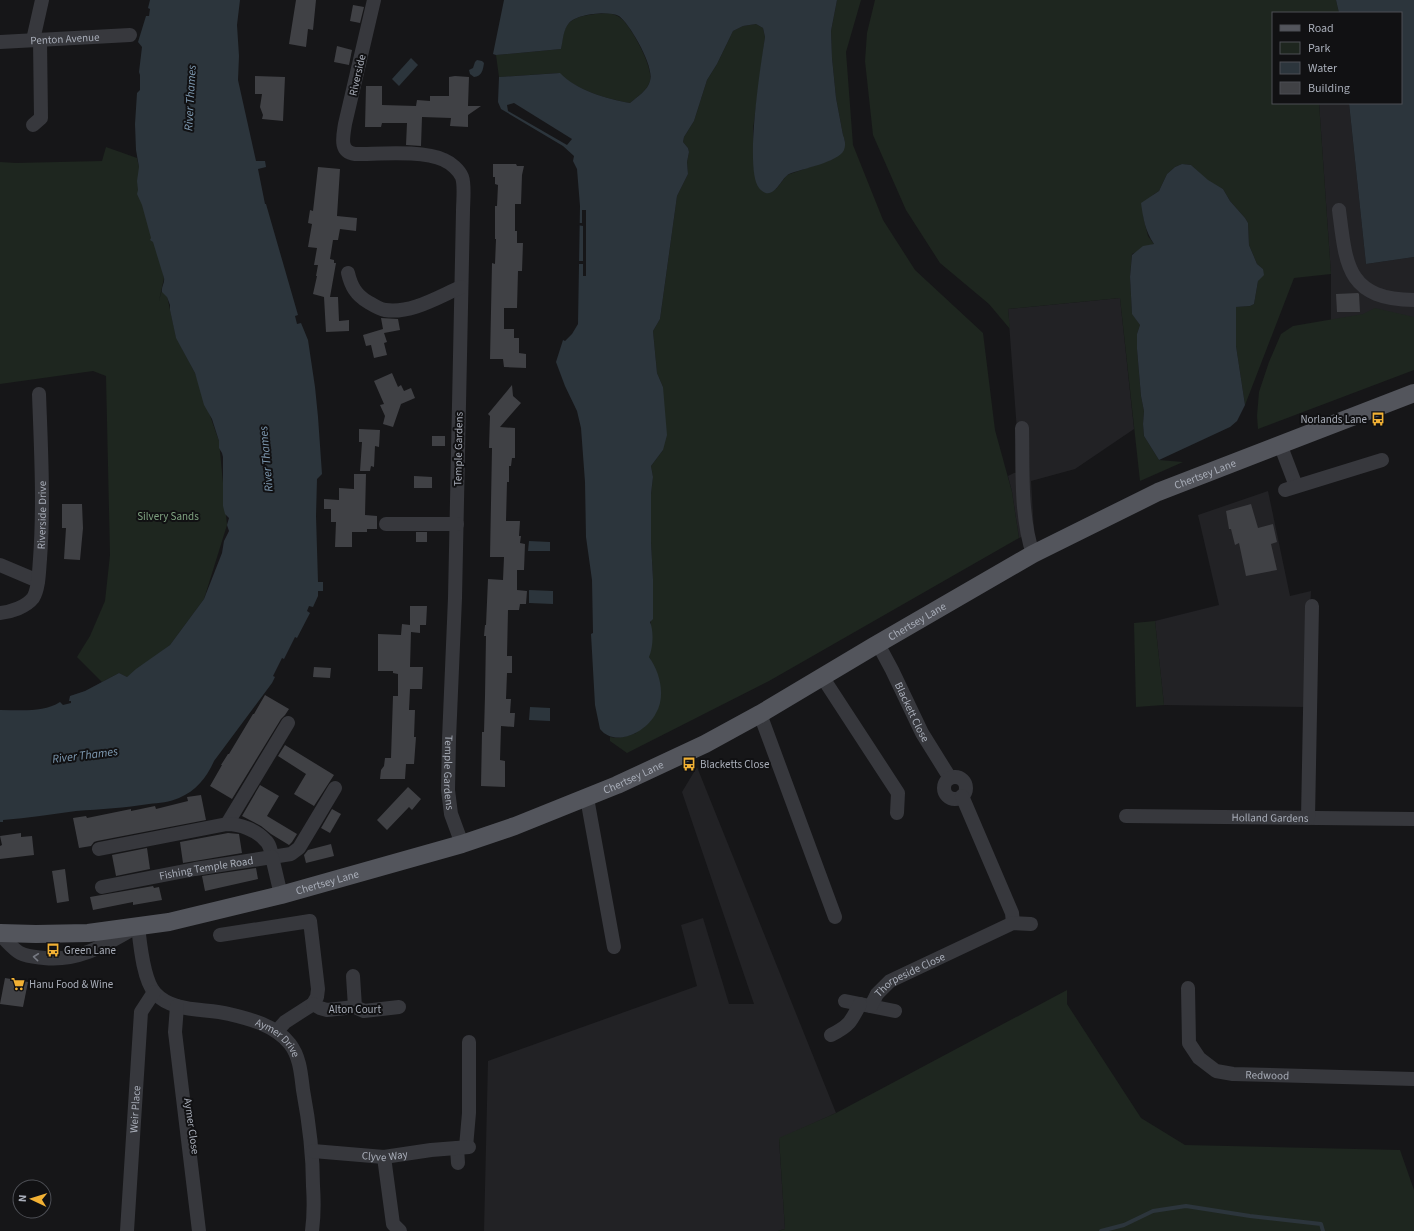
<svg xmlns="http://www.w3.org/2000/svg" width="1414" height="1231" font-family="'Source Sans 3',sans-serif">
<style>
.built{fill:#222225}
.green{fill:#1e261f}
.water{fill:#2c353c}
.pier{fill:#161618}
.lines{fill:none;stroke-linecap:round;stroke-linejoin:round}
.stream{stroke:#2c353c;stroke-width:4}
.building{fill:#404145}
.minor{stroke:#37383d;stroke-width:14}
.major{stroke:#53555c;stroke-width:18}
.oneway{stroke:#757881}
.labels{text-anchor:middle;stroke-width:4;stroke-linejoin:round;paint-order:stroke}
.street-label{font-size:11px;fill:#a8adb8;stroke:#111113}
.poi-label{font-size:11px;fill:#a8adb8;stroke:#111113;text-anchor:start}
.park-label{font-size:11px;fill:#7fa381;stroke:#111113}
.water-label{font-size:12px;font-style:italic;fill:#7f9bb3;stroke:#111113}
</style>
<rect width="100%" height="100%" fill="#161618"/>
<g class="built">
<polygon points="1319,103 1349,103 1366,264 1414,257 1414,370 1331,320 1331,274"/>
<polygon points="1120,298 1134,429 1075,469 1031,481 1034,531 1019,538 1012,492 1008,476 1014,473 1020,472 1008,309"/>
<polygon points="1268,491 1290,596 1311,591 1305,707 1164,705 1155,621 1219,605 1198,515"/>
<polygon points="697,767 836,1113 779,1139 785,1229 778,1231 484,1231 488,1061 697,986 681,925 703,918 729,1004 754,1004 682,792"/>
</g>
<g class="green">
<path d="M837,0h24l-15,52 7,93 30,75 32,50 68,63 12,97 17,62 7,46 -250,143 -142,72 -17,-12v-4c10,2 17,-1 26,-4l17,-69 -4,-7 4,-78 -2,-37v-48l2,-17 -2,-11 12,-16v-63l-6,-14 -4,-42 7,-12 17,-123 11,-22 -1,-12 2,-10 -1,-4 -5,-6 1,-5 10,-16 13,-41 10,-16 16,-33 10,-5 13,-2 7,4 2,9 -12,92 1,40 3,14 19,6 11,-14 46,-16 12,-18 -2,-6 -7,-37 -4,-40 -1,-27z"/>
<polygon points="875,0 1336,0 1339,13 1273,13 1273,103 1319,103 1331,274 1294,278 1245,405 1236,346 1236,307 1250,306 1254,304 1258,281 1263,269 1257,264 1249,245 1248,223 1245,218 1230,201 1223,189 1208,181 1191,165 1182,164 1175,167 1167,174 1159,191 1153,195 1143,216 1148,236 1154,244 1132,254 1130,277 1132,313 1140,325 1137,334 1137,349 1141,396 1144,411 1143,424 1144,436 1159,460 1183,462 1140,481 1120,298 1008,309 1010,329 989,304 940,263 906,210 873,135 865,61 867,33"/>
<path d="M610,13c5,2 9,3 13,7 9,9 31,48 27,61 -2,9 -13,16 -20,22 -23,-4 -54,-13 -71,-30l-60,4 -3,-22 65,-6c1,-7 2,-16 5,-22 7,-13 30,-13 44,-14z"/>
<polygon points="106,147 137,158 164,278 159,301 164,282 176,337 195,373 219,441 227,525 204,599 170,645 127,677 119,673 102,682 77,657 90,636 105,601 110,555 106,376 93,371 0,384 0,162 16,163 102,161"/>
<polygon points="1375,308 1414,317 1414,370 1258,429 1257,416 1259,392 1269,362 1281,334 1293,326 1363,314"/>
<polygon points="1155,621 1164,705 1136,707 1134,623"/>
<polygon points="1067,990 1067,1004 1141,1118 1185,1145 1400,1150 1414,1190 1414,1231 778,1231 785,1229 779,1138 836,1113"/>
</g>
<g class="water">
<path d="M150,0h90l-3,25 2,31 -1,24 18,81h9l1,6 -8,2 7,35h1l32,111 -3,1 2,8 4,-1 7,17 7,47 3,30 4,57 -5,5 -1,37 2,66h5v9h-5v5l-5,11 -4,-1 -2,5 3,2 -13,25 -2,-1 -11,22 -2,-1 -9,18 2,1 -3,6 -58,78c-7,16 -18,30 -35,37 -9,4 -20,5 -30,6 -24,4 -48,5 -73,7 -24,3 -48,7 -73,9v2h-3v-112c20,0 43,3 60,-8l3,3 8,-2v-2h-2l1,-5 15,-5 34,-18 8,4 9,-8 34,-24 34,-46 18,-46 2,-12 5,-10 -2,-6 2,-7 -4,-4 -2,-8v-49l-1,-4 -3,-5v-7l-7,-22 -8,-14 -9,-32 -19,-35 -6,-28v-5l-3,-8 -5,-5c-1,-5 3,-9 2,-14l-11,-36 -3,-2 1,-2 -9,-33 -5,-11 1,-4 -1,-9 2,-14 -3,-17 -1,-26 2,-31 3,-3v-15l-1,-3 3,-25 -4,-5 8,-26h3l1,-7 -2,-1z"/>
<path d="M504,0h333l-6,31 1,27 4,40 7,37c2,5 3,10 1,15 -5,12 -43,19 -55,24 -9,5 -16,30 -30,14 -15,-18 2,-125 6,-151l-2,-9 -7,-4 -13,2 -10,5 -16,33 -10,16 -13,41 -10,16 -1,5 5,6 1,4 -2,10 1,12 -11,22 -17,123 -7,12 4,42 6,14 4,48 -4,15 -12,16 2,11 -2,17v48l2,37v40l-3,3c4,9 3,26 -1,35 11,15 17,39 7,56 -9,19 -41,35 -56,16l-5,-24 -4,-71 2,-1 -1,-53 -6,-43 -1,-55 -4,-54 -4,-17 -12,-25 -9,-24 7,-22 2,1 7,-7 6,-10 2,-118 -3,-37 -4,-8 1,-5 -11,-10 -62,-37 -3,-7 1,-25 61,-4c16,17 47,26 70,30 7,-6 18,-13 20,-22 5,-14 -20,-57 -31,-65 -10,-6 -43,-2 -50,7 -6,7 -6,17 -8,26l-65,6 -3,-1z"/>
<polygon points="1336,0 1414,0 1414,257 1366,264 1349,103 1401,103 1401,13 1339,13"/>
<polygon points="411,58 418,65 399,86 392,79"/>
<path d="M477,60l5,1 2,2c-1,7 -2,13 -10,14l-4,-3 -1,-4 4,-2 2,-6z"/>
<path d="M1182,164l9,1 17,15 15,9 7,12 15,17 3,5 1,22 8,19 6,5 1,6 -6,6 -4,23 -4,2 -14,1v39l9,59 -8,16 -7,6 -71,33 -15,-24 -1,-12 1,-13 -3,-15 -4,-47v-15l3,-9 -8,-11 -2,-37 2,-22 11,-9 11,-2c-9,-13 -11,-27 -13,-41l18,-12 8,-17 8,-7z"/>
<polygon points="529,541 550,542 550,551 528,551"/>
<polygon points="529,590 553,591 553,604 529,603"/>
<polygon points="530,707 550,708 550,721 529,720"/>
</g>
<g class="pier">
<polygon points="514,103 572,139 567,145 508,111 507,105"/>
<polygon points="582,210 586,210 586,276 583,276 583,264 577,264 577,261 583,261 583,226 577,225 577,223 582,223"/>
</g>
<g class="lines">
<polyline class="stream" points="1101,1231 1124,1225 1153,1211 1186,1206 1250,1216 1321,1224 1323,1231"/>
</g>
<g class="building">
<polygon points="296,0 316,0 313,30 308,29 306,47 289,44"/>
<polygon points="353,5 364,7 360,23 350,21"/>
<polygon points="337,46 352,50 349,65 334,62"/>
<polygon points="255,76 285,77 283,121 262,119 263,115 260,107 262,94 255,94"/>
<polygon points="455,76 469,77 468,106 481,106 468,115 468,127 450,126 451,118 422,117 421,146 406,145 407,123 382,123 381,127 365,127 366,86 382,86 382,105 416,106 417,100 430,101 430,96 449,96 449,77"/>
<polygon points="493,164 516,164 517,166 524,166 522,175 521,204 515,204 515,231 517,231 517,243 523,243 522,271 518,271 517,308 504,308 504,329 514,329 514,338 519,338 519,353 526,354 526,368 504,367 503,359 490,359 492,263 495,264 496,239 495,239 495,206 497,206 498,185 495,184 495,177 493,177"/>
<polygon points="318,167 340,169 337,216 357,218 356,231 340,229 338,240 333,240 330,259 334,260 334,263 336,263 330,297 338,297 339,321 349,320 349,331 326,332 324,297 313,294 317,276 316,276 318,265 314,265 317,248 308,247 312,224 308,223 310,210 313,211"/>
<polygon points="1358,293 1359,294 1360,312 1337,312 1336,294"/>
<polygon points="381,318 398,319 400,330 384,333 387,342 384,343 387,355 374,358 371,345 366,346 363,335 383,329"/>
<polygon points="392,373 398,387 401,385 404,391 411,388 415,398 401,404 393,427 383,424 385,416 380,405 384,404 374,381"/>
<polygon points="512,385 513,396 521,403 500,427 515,428 515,458 512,458 511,466 509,466 509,482 507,482 506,521 520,521 519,536 521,536 520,543 525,544 524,570 517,570 517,590 527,591 526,604 520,604 519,610 508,610 507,656 512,656 512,673 507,673 506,699 511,699 510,713 515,713 514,727 501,726 500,760 505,761 505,787 481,786 482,732 484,732 485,696 486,636 484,636 485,625 486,625 488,579 503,580 504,557 490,557 492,448 489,448 490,416 488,414"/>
<polygon points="359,429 380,430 379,447 375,446 374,467 371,466 370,471 360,471 362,442 359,442"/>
<rect x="432" y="436" width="13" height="10"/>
<polygon points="354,474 366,474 365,515 377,516 377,529 367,529 367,532 352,532 352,547 335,547 336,522 331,522 331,509 324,509 324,499 339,500 339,488 354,489"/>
<polygon points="414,476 432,477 432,488 414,488"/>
<polygon points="62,504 82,504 83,528 80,560 64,559 66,528 62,528"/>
<polygon points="1251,504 1258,528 1273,524 1277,542 1271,544 1277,570 1246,576 1239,543 1235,545 1231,529 1229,529 1226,511"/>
<rect x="416" y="532" width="11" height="10"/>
<polygon points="410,606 427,606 426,625 420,625 420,633 411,632 410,667 423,667 422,689 410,689 409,710 415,710 414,737 416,737 414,764 406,764 405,779 380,779 381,770 384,766 385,758 391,758 393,696 398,696 398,674 393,673 393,671 378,671 378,634 401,635 402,624 410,625"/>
<polygon points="314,667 331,668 330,678 313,677"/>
<polygon points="265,695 289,709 285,715 281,719 232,799 210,786 222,765 221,765 228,754 229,754 253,714 254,714"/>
<polygon points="285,745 334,775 314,806 294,794 306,774 278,756"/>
<polygon points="260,785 279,796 267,816 297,834 292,842 289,845 271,834 261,826 242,816"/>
<polygon points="408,787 421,799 412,810 409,807 387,830 377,820"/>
<polygon points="201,795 206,820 97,841 94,842 91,846 79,848 73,818 86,816 87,818 131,809 131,811 155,806 156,809 188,801 187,797"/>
<polygon points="332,809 341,814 330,833 321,828"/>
<polygon points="21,833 21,837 32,836 34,855 0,859 0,846 2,845 0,836"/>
<polygon points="228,833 239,834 242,853 183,863 180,842"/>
<polygon points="331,844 334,856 306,863 304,855 308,850"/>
<polygon points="147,848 150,869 116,876 112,855"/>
<polygon points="256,868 258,879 205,891 202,876"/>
<polygon points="65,869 69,901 57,903 52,871"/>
<polygon points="153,886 154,888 159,887 162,900 133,905 133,902 93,910 90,897"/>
<polygon points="5,978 28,982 23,1007 0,1004"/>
</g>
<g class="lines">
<g class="minor">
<path id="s1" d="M374,0l-29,124c-2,13 -6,28 10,30 25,0 68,-4 89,6 7,3 15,10 18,17 3,8 1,25 1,34l-8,387 -6,141 -1,51 3,24 11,30"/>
<polyline points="33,40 42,0"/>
<path id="s2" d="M0,42l130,-7"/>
<polyline points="33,125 41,118 40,40"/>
<path d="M1339,210c7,56 8,89 75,90"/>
<path d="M348,273c3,13 8,22 20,29 5,3 11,7 17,8 26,4 53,-13 76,-23"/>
<path d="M1022,428c1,41 -2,87 11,126"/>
<polyline points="1280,444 1296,486"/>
<polyline points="1285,490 1382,460"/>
<polyline points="386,524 457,524"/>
<polyline points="0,565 38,581"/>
<path id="s3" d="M0,613c11,-1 26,-6 33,-15 6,-9 6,-28 7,-39 4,-55 1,-110 -1,-165"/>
<path id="s4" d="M878,644l14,26 30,63 28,45"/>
<polyline points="823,678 898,793 897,813"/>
<polyline points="760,714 835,917"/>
<circle cx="955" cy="788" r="11"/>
<polyline points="962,796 1012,913 1013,923"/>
<polyline points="587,798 614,947"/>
<path id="s5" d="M1126,816l288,3"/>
<polyline points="1308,818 1312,606"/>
<polyline points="227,824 288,723"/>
<path d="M99,849l128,-25c13,0 29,6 38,16 5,4 6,11 7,17l19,-3 8,-6 36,-60"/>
<path id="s6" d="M102,887l93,-18 77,-12 9,38"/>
<path id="s7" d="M0,935c6,5 13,14 20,18 8,4 16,4 24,5 37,4 63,-15 94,-32 2,17 5,54 17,67 18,20 50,15 74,21 21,5 46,11 61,30 10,13 11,30 13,46 6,32 10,63 10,96 1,15 1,30 -1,45"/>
<polyline points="220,935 310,921 318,989 317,997 313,1004 285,1022 277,1031"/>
<polyline points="353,976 355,1007"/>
<path id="s8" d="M1188,988l1,55 10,15 17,13 17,3 181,5"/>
<polyline points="845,1001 895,1011"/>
<polyline points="313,1004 320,1008 327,1010 355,1007 364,1011 399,1007"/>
<polyline points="177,1006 175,1032 199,1231"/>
<path id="s9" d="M871,1006l6,-12 13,-13 123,-58 18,1"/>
<path d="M831,1035c18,-9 20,-13 29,-31"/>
<polyline points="466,1147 469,1113 469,1042"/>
<polyline points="457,1148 458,1163"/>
<path id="s10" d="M313,1151l71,6 47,-7 38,-3"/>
<polyline points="384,1157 393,1224 400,1231"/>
<path id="s11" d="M127,1231l14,-219 13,-20"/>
</g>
<path class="major" id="s12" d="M0,933l36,1 52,-1 81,-11 112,-27 181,-51 53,-18 102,-41 88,-41 55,-30 114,-68 159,-92 125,-62 256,-99"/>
</g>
<defs><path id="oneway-chevron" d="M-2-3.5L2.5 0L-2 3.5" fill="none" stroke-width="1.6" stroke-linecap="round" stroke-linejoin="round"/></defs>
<use class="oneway" href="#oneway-chevron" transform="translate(36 957) rotate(-174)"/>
<defs>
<g id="bus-bare" transform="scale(1.08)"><path d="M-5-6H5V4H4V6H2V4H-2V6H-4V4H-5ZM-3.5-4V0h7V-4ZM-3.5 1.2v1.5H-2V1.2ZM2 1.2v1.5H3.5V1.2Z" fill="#f2b134" stroke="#111113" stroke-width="2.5" paint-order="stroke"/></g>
<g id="supermarket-bare" transform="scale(1.08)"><path d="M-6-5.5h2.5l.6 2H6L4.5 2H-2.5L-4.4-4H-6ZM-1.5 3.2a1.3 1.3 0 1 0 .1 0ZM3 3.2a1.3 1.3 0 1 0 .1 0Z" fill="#f2b134" stroke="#111113" stroke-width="2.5" paint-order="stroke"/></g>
</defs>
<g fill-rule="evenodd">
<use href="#bus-bare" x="1378" y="419"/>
<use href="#bus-bare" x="689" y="764"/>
<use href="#bus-bare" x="53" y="950"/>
<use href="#supermarket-bare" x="18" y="984"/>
</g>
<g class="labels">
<g class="street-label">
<text dy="4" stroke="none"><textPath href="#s2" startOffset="65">Penton Avenue</textPath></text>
<text transform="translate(357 75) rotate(-77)" y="4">Riverside</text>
<text transform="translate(458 449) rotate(-89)" y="4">Temple Gardens</text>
<text dy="4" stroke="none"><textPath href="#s12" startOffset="1305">Chertsey Lane</textPath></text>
<text dy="4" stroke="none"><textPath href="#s3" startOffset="121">Riverside Drive</textPath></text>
<text dy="4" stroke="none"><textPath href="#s12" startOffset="981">Chertsey Lane</textPath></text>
<text dy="4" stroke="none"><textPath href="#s4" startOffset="76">Blackett Close</textPath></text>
<text dy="4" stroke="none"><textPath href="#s1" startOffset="875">Temple Gardens</textPath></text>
<text dy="4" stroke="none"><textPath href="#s12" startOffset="657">Chertsey Lane</textPath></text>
<text dy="4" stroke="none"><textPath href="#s5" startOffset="144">Holland Gardens</textPath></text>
<text dy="4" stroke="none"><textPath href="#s6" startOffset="106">Fishing Temple Road</textPath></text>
<text dy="4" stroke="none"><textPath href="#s12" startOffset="333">Chertsey Lane</textPath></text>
<text dy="4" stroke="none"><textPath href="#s9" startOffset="52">Thorpeside Close</textPath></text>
<text x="355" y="1013">Alton Court</text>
<text dy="4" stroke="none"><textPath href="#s7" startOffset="357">Aymer Drive</textPath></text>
<text dy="4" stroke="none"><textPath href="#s8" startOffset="146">Redwood</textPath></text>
<text dy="4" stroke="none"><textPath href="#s11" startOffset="122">Weir Place</textPath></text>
<text transform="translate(192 1126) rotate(82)" y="4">Aymer Close</text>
<text dy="4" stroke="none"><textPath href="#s10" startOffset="72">Clyve Way</textPath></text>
</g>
<g class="poi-label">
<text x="1367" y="423" text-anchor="end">Norlands Lane</text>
<text x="700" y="768">Blacketts Close</text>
<text x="64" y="954">Green Lane</text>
<text x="29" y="988">Hanu Food &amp; Wine</text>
</g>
<g class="park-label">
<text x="168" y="520">Silvery Sands</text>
</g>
<g class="water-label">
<text transform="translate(190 98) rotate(-87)" y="4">River Thames</text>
<text transform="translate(266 459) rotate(-95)" y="4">River Thames</text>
<text transform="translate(85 755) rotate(-7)" y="4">River Thames</text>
</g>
</g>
<rect x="1272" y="12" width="130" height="92" fill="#111113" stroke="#4d4f55"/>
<rect x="1280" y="25" width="20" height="6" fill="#53555c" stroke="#4d4f55"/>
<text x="1308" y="32" font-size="12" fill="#a8adb8">Road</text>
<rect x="1280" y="42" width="20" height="12" fill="#1e261f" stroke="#4d4f55"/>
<text x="1308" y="52" font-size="12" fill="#a8adb8">Park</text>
<rect x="1280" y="62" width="20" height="12" fill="#2c353c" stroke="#4d4f55"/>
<text x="1308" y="72" font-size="12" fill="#a8adb8">Water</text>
<rect x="1280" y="82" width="20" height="12" fill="#404145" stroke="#4d4f55"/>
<text x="1308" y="92" font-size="12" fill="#a8adb8">Building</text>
<g transform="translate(32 1199) rotate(274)"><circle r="19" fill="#111113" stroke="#4d4f55"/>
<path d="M0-3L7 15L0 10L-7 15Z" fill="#f2b134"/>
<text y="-6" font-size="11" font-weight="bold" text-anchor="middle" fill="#a8adb8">N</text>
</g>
</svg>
